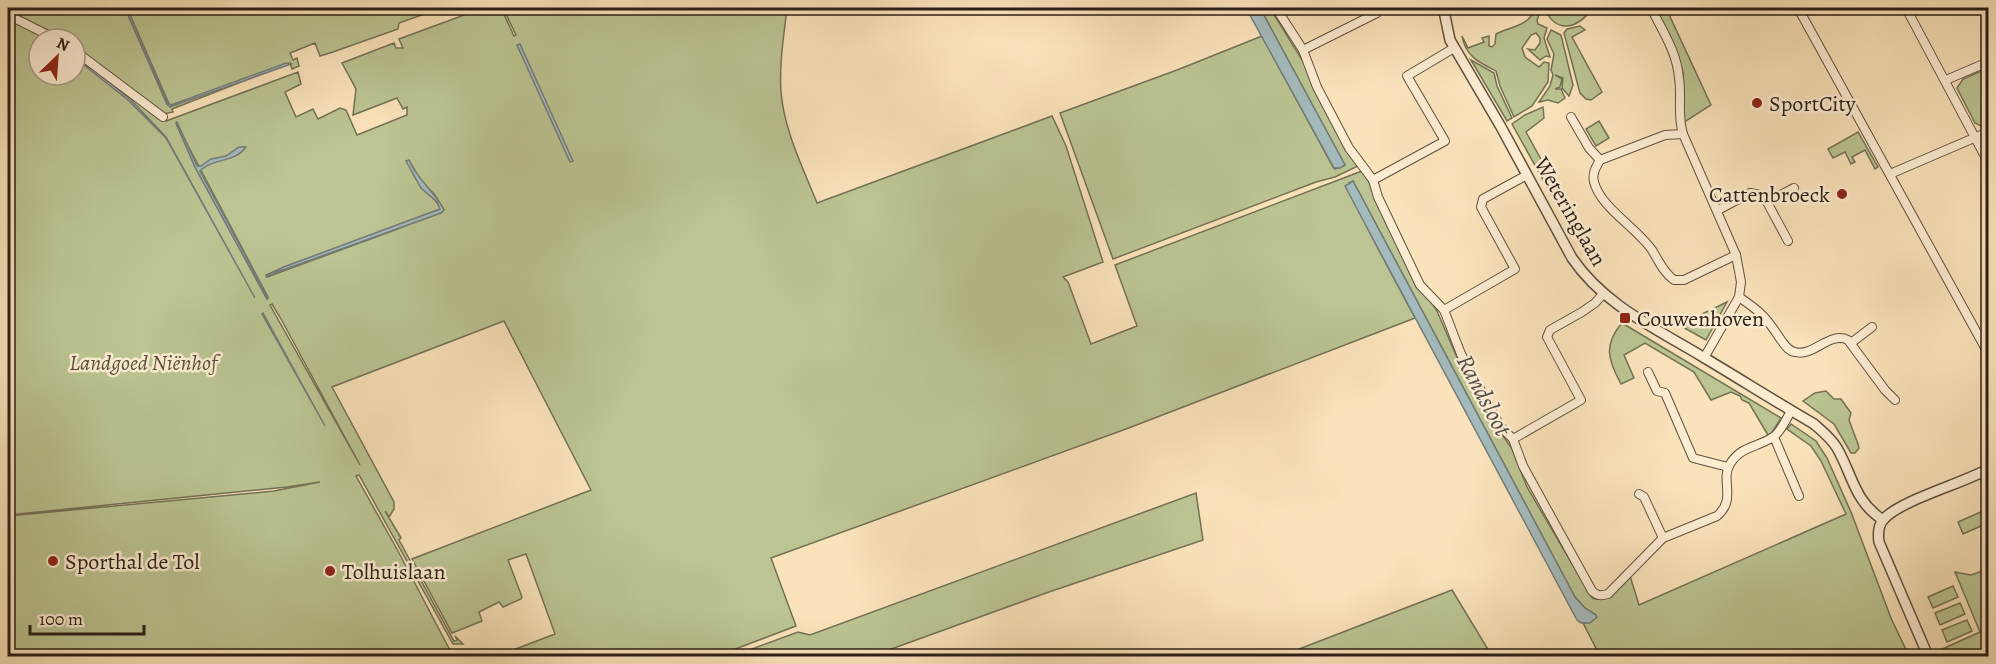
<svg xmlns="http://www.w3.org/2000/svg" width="1996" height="664" font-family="Alegreya,serif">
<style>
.green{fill:#bbc492;stroke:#737254;stroke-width:1.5;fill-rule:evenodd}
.water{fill:#a4babc;stroke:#747c7a;stroke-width:1.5}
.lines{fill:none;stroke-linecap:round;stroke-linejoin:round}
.minor-casing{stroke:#5f5040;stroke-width:10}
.tertiary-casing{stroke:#5f5040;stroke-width:12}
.minor{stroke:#fcecd2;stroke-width:8}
.tertiary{stroke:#fcecd2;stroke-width:9}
.poi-dot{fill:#8f2418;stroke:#fcecd2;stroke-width:2}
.labels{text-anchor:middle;stroke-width:5;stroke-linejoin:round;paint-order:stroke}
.poi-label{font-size:22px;fill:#2b1f17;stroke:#fcecd2;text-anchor:start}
.street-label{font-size:22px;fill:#2b1f17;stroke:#fcecd2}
.park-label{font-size:22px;font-style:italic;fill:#56513c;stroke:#fcecd2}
.water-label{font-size:24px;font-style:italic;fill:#4f4e49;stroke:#fcecd2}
</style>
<rect width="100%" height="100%" fill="#fae2ba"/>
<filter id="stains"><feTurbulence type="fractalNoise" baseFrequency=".00333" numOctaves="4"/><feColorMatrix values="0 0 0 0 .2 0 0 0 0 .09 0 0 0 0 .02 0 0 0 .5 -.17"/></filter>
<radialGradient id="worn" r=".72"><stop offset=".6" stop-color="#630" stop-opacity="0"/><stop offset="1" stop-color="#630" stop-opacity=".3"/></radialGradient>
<g class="green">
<path d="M8,8h117l42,96 3,2 -43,-98h314l-42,15 -1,6 -68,24 -10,3 -5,-13 -25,10 3,7 4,-2 2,8 -7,3 -2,-6 -118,46 1,3 -10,2 3,7 132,-49 3,12 -16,8 11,25 17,-8 5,10 22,-11 6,2 11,25 50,-20v-8l-4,2 -6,-11 -44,17 3,-26 -14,-26 52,-20 2,5h7l-4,-9 84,-31h18l13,28 2,-1 -13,-27h284c-3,27 -8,56 -6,84 3,38 22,76 36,111l235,-87 14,30 37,116 -40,15 5,5 23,62 46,-18 -22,-61 247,-94 7,11 17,41 15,30 36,58 19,44 25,48 31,46 15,38 65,111c16,6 28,-12 38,-22l9,29 207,-91 -25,-53 -10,-15 -24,-17 4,-5 25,17 11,17 24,54 40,106 18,38h-309l-17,-33c8,0 10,-1 13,-8l-11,-7 -10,-11 -222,-416 -4,2 24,56 42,79 -289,111 -355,129 25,68 -79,30h-220l58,-22 -29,-80 -18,6 14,37 -1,2 -18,8 -4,-5 -20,10 3,9 -30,12 -40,-74 179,-69 -87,-169 -172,66 62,115v7l-5,8 -4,-6 16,27 -2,2 55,101 3,-1 -2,-4 8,8h-10l-94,-169 -3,1 42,75 55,105h-445v-140l266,-25 46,-9 -33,5 -279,28zM39,39h36v36h-36zM176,123l92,174 -1,2 -72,-132zM409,160l12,21 14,14 9,15 -49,20 -128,47 -1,-2 18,-8 157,-58c-10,-19 -29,-24 -32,-49zM272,304l9,15 79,146 -90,-160z"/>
<polygon points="1260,8 1270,8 1304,63 1314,90 1358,166 1335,177 1316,182 1113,259 1060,113 1177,70 1262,36 1333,167 1335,169 1345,165"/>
<path d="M1535,8h5l1,2 -4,10 1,4 9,4 -3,10 6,19 -4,-1 -6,4 -12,-11 7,1 5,-7v-5l-4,-5 -5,2 -9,13 3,9 14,10 5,-5 5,1 -1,19 -16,24 -18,11 -14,-31 -4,-15c-16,-8 -31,-15 -34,-35l6,12 16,-6 -2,-4 7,-2v10l3,1 3,-3 1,-10c15,-8 33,-7 39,-26z"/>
<path d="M1544,8h49c-16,21 -36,27 -49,0z"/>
<polygon points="1656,8 1666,8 1711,105 1683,123 1683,73 1679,59"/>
<polygon points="1580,26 1585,30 1572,37 1602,92 1591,100 1586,99 1580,93 1564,33 1567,29"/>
<polygon points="1551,30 1561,35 1573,85 1569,96 1562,88 1563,78 1555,75 1562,79 1560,87 1555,89 1561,89 1565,98 1558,103 1548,100 1539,102 1550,86 1553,75 1551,70 1554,54 1547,39"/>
<polygon points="1471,60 1494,73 1497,86 1512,118 1507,121"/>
<polygon points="1988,68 1988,126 1983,127 1975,123 1957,88 1963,79"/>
<polygon points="1543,107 1544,118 1526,132 1559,192 1552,196 1512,124 1525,115"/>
<polygon points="1599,121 1609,138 1596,146 1586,129"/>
<polygon points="1858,132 1878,167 1875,169 1865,150 1852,157 1855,162 1851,164 1845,152 1833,158 1828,149"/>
<polygon points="1727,302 1706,340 1679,325"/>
<path d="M1622,323l159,95 -10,16 -3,1 -19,-32 -7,-3 -2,-4 -9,-4 -20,8 -17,-28 -49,-29 -21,12 10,23 -13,6c-13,-24 -18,-39 1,-61z"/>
<polygon points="1826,391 1834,399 1841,399 1851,413 1849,420 1858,444 1859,448 1855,453 1851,453 1834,424 1803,401 1815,393"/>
<polygon points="1196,493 1203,540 1046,593 872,656 733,656 798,632 810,635"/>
<polygon points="1983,511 1988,523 1963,534 1958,522"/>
<polygon points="1988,569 1988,656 1940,656 1938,651 1980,632 1955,572 1971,575"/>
<polygon points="1953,586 1958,597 1933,608 1928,597"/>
<polygon points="1452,590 1492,656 1281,656"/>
<polygon points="1960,603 1965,614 1940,625 1935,613"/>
<polygon points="1967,620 1972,631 1947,642 1942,630"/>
</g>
<g class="water">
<polygon points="125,8 127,8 168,103 171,105 286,63 291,64 170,107 167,104"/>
<polygon points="1246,8 1260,8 1345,165 1340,168 1334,168"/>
<polygon points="520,44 573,161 570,162 517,45"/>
<polygon points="75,58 97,72 131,100 166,137 255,298 166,138 128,100"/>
<path d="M177,122l20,44h4l10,-7 15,-3 13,-9h7c-11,16 -34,11 -46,24l68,127 -1,1 -72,-132 -19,-44z"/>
<path d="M409,160c8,20 26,31 35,50l-3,3 -175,63 18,-9 156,-58 -3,-7 -16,-14 -15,-27z"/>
<polygon points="1353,181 1575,597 1585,608 1596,615 1597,617 1590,623 1581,623 1577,620 1373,239 1345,186"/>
<polygon points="263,313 325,426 262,314"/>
</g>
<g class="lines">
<g class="minor-casing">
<g id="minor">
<path d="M1276,8l27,42 14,37 32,61 24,32 5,17 42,88 24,25 17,44 39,72 13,13 10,27 69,125c6,5 8,5 16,3l55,-56 54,-22c20,-17 3,-35 13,-52 11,-18 26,-16 43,-27 8,-5 13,-18 18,-26"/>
<path d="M1651,8c11,22 26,44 28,70 3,19 -2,37 4,56l53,121 5,27 -2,15 -35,61"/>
<polyline points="1798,8 1988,353"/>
<polyline points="1906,8 1988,162"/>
<polyline points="8,15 56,39"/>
<polyline points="1303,50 1377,13 1379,8"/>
<polyline points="75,51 163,117"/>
<polyline points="1946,80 1988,62"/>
<polyline points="1571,117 1589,148 1600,160"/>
<path d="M1683,134l-18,1 -65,25c-4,7 -8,13 -6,22 7,26 42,45 58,68 7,11 11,22 22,30h10l52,-25"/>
<polyline points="1890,174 1988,132"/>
<polyline points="1373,180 1445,141 1407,76 1454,48"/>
<polyline points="1767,202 1794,188"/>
<polyline points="1718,210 1750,193 1760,195 1767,202 1788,241"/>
<path d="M1739,297c22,15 27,20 42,43 4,5 7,11 14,12 19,5 34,-21 53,-12l37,50 10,10"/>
<polyline points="1444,310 1515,269 1481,207 1483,199 1527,175"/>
<polyline points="1851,343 1872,327"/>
<polyline points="1648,372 1657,391 1665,393 1693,458 1728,467"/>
<polyline points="1774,437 1799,496"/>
<polyline points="1513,439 1581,400 1547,337 1550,330 1582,312 1595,303 1603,294"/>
<polyline points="1639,494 1644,497 1663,538"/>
</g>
</g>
<g class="tertiary-casing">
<g id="tertiary">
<path d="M1445,8v8l5,24 51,87 71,131c32,47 83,70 131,99 37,22 73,45 111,67 8,7 17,14 23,24 16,28 17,53 46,72"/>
<path d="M1928,656l-49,-114c-1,-7 -1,-16 4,-22 15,-19 81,-37 105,-51"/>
</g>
</g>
<use href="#minor" class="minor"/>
<use href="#tertiary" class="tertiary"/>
</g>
<g class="poi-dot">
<circle cx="1757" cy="103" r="6"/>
<circle cx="1842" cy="194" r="6"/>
<rect x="1619" y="312" width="12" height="12" rx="3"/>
<circle cx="53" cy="561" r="6"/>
<circle cx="330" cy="571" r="6"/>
</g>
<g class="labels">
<g class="poi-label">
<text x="1769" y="111">SportCity</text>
<text x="1830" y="202" text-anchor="end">Cattenbroeck</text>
<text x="1637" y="326">Couwenhoven</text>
<text x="65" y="569">Sporthal de Tol</text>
<text x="342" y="579">Tolhuislaan</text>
</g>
<g class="street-label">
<text transform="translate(1571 211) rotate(60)" y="8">Weteringlaan</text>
</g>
<g class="park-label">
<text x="143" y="370">Landgoed Niënhof</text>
</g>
<g class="water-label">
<text transform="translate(1484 395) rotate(62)" y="8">Randsloot</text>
</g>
</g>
<rect width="1996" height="664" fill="none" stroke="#fae2ba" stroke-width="30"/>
<rect x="9" y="9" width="1978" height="646" fill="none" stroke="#2b1f17" stroke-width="3"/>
<rect x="15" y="15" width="1966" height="634" fill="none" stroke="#2b1f17" stroke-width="1.5"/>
<g transform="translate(57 57) rotate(25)"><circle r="28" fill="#fcecd2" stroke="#a89a87" stroke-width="1.5"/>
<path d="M0-4.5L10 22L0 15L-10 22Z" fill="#8f2418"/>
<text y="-9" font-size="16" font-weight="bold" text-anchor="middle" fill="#2b1f17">N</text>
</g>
<path d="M30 625v9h114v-9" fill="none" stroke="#2b1f17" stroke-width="3"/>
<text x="39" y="625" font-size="18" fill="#2b1f17" stroke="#fcecd2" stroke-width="4.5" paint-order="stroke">100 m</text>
<rect width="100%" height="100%" filter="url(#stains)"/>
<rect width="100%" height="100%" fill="url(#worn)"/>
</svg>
